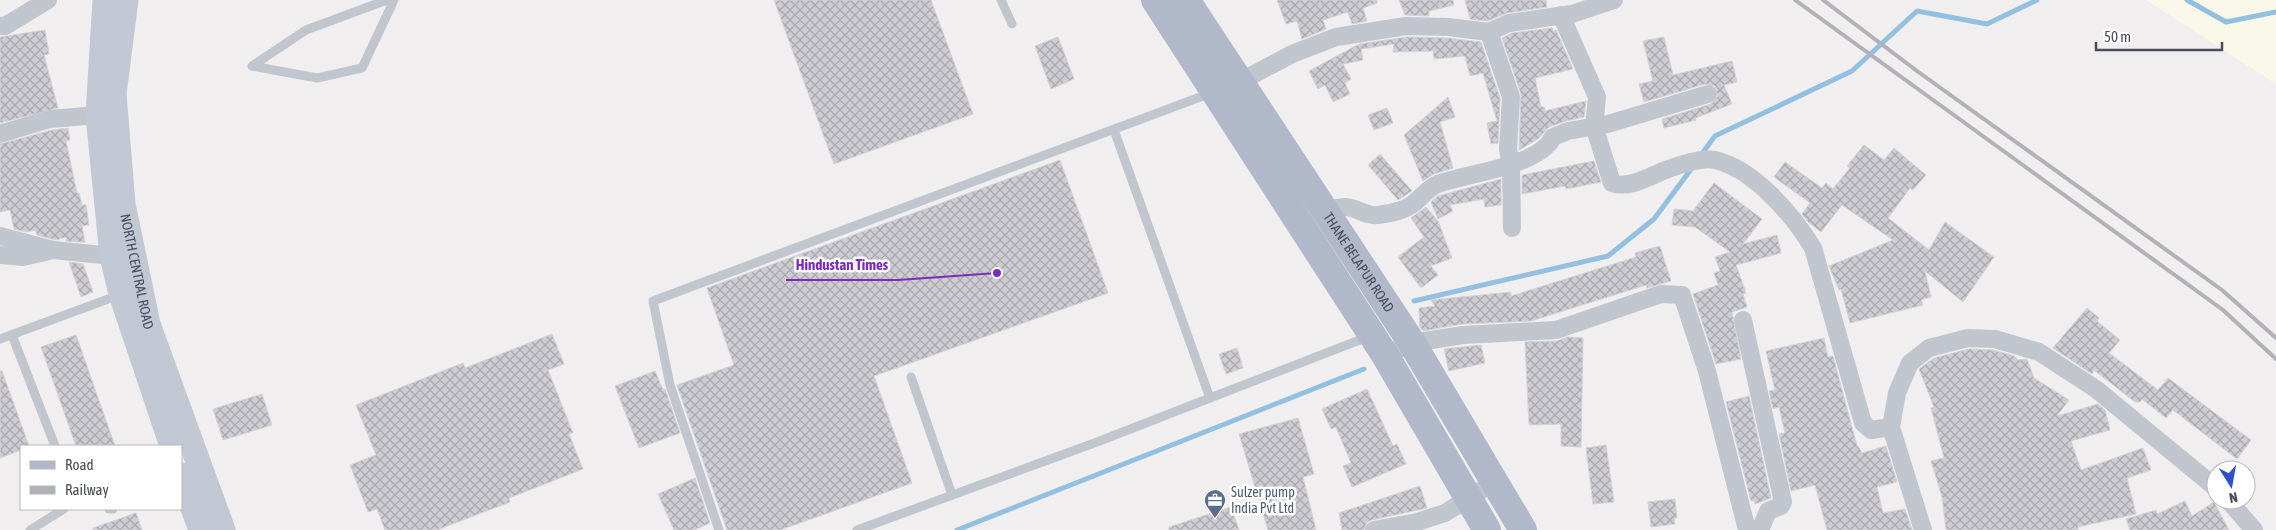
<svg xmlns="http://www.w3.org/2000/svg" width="2276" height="530" font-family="'Asap Condensed',sans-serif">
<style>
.commercial{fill:#f9f8e8}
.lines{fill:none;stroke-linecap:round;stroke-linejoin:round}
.stream{stroke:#93c0e0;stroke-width:5}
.building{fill:url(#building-cross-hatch);stroke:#d2d3d8}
.lane{stroke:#c0c5ce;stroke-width:9}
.street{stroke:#c0c5ce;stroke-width:18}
.secondary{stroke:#c2c7d4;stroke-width:25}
.primary{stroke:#b0b8c9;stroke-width:28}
.rail{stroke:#b1b2b7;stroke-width:4}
.labels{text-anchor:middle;stroke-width:5;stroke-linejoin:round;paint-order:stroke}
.street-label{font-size:14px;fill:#484d58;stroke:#fff}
.service-label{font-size:14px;fill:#4e5e75;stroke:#fff;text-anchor:start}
.leader{fill:none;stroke:#7b2cbf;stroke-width:2}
.callout-dot{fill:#7b2cbf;stroke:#fff;stroke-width:2}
.callout-label{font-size:15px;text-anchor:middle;font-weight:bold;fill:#7b2cbf;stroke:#fff;stroke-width:5;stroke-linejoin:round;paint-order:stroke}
</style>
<defs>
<pattern id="building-cross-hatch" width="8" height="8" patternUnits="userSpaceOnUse" patternTransform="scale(1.25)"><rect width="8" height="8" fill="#ccccd2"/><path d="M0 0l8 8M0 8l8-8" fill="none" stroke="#a8a8ad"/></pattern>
</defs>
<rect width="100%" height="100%" fill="#f0eeee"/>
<polygon class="commercial" points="2146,0 2276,0 2276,84"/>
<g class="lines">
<g class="stream">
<polyline points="2187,0 2226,22 2276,12"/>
<polyline points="1701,155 1715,136 1852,71 1917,11 1987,24 2037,0"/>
<polyline points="1414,301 1608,256 1654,219 1692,168"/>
<polyline points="957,530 1364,369"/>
</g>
</g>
<g class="building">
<polygon points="774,0 931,0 973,114 834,164"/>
<polygon points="1277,0 1377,0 1377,3 1363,8 1367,21 1352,24 1348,12 1323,20 1326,29 1302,39 1297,21 1286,24"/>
<polygon points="1399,0 1453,0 1454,5 1429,11 1429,16 1405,15"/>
<polygon points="1465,0 1546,0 1547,7 1507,13 1487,21 1470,19"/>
<polygon points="1552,28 1553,31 1556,30 1573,69 1535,78 1541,107 1544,107 1545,111 1586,101 1584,117 1566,121 1549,127 1538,139 1519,150 1521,94 1502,38 1512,33"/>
<polygon points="45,30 49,54 44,55 58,108 0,123 0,37"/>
<polygon points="1058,37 1074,79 1051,89 1035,46"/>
<polygon points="1407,37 1447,38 1481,42 1500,98 1498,143 1491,144 1487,123 1497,121 1483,73 1470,76 1465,56 1434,59 1433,51 1393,52 1394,44 1361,49 1363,60 1343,64 1351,79 1345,83 1350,94 1333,102 1325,85 1318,89 1309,71 1359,44"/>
<polygon points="1664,37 1673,75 1732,61 1737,82 1724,85 1732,104 1695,118 1696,120 1664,128 1662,119 1711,104 1718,96 1715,86 1705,84 1644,102 1639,84 1653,81 1643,41"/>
<polygon points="1448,97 1455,117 1440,122 1453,168 1434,174 1423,181 1404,135"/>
<polygon points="1387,108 1393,123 1374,130 1368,115"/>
<polygon points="68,128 70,140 66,141 77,193 79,193 82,205 86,205 89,225 82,226 85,242 82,242 66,241 66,237 56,240 37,235 35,230 26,232 14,229 10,210 0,212 0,144 52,130"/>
<polygon points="1864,145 1884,160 1894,148 1926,175 1913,190 1910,188 1888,218 1929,250 1945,222 1994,257 1963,302 1925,271 1931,297 1921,300 1923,305 1850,323 1841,289 1839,290 1829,266 1893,240 1842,205 1821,232 1808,222 1802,214 1810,203 1774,177 1785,162 1822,188 1826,183 1833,189 1850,168 1847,166"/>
<polygon points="1380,154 1412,191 1401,198 1398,200 1368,165"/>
<polygon points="1060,160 1108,293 874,376 912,483 780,530 727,530 677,385 734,365 707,288"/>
<polygon points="1594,161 1601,182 1566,189 1565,186 1522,194 1522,175"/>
<polygon points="1501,179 1501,205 1485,207 1484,199 1450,205 1453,211 1438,219 1431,202 1438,196"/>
<polygon points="1714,183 1762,219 1743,244 1777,235 1781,253 1736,265 1746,293 1743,294 1747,307 1732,312 1741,359 1716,364 1693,294 1718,285 1714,273 1720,271 1715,257 1730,252 1695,227 1672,225 1674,209 1693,211"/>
<polygon points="1426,207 1438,221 1452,258 1431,266 1438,275 1421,288 1398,257 1424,237 1411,218"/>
<polygon points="1660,246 1671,281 1647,288 1646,285 1531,321 1462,324 1423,331 1420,327 1419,308 1435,306 1431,300 1511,292 1511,296 1636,257 1635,253"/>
<polygon points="69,262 83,264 93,292 81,297"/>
<polygon points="2087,308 2099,318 2097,321 2120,340 2109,353 2158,390 2168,378 2251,440 2237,459 2173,410 2166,418 2142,399 2140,402 2135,402 2094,370 2092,374 2053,348"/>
<polygon points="552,334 564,364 548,370 573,433 569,434 583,469 509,498 510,502 437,530 385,530 377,509 368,512 350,465 376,455 356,405 463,363 465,368"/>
<polygon points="76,335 115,446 76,446 41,347"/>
<polygon points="1567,337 1583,338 1581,447 1561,446 1561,424 1529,425 1525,342 1557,341"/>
<polygon points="1824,338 1828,357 1833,356 1857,446 1858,446 1862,453 1886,446 1897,482 1877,487 1883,513 1905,509 1912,530 1827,530 1815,485 1791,491 1779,434 1785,433 1779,407 1773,409 1769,391 1775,390 1766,351"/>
<polygon points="1481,345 1485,363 1449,371 1444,349"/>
<polygon points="1237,348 1243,368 1226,374 1219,354"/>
<polygon points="1969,349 1993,350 2014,356 2018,360 2027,359 2034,378 2069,400 2057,416 2098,404 2105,410 2110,430 2071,441 2081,470 2143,448 2151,470 2127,478 2136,514 2078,527 2078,530 1946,530 1942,497 1931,461 1944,458 1931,408 1934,407 1919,369 1934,358"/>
<polygon points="0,371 2,371 29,446 21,446 21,450 0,458"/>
<polygon points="655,371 663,390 665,389 680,433 639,448 615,386"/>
<polygon points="1367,389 1393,446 1397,444 1406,464 1352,487 1343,466 1351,463 1336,427 1331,429 1322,409"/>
<polygon points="262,394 272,425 223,440 213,409"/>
<polygon points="1749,396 1771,498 1755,504 1754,501 1751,501 1726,402"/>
<polygon points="1298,418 1314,474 1303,477 1316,530 1268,530 1239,434"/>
<polygon points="1606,445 1614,502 1593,504 1586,448"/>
<polygon points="695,478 710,523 694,530 674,530 658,494"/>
<polygon points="1420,486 1427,508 1372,520 1367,522 1364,530 1342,530 1339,513"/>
<polygon points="1675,499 1677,518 1674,518 1675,524 1651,527 1648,502"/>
<polygon points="2185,501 2192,516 2214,502 2229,530 2130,530 2126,519 2156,510 2157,514"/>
<polygon points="1231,507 1239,530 1169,530 1169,527"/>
<polygon points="136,513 142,530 93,530 93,528"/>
</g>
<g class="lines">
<g class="lane">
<polyline points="387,0 306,30 252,66 317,78 362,68 394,0"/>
<polyline points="1001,0 1012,24"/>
<polyline points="12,335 55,446"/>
<polyline points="0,339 119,295"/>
<polyline points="911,377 952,495"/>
<polyline points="1210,398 1370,336"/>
<polyline points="109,509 113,509"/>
<polyline points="30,530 64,509"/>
<polyline points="719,530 670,385 653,301 1211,93"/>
<polyline points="857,530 1097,442 1210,398 1114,130"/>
</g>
<g class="street">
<path d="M1561,15l36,82 -3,29 18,57c16,6 37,-6 51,-12 13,-5 39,-14 52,-11 39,9 78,55 98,88l50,175 8,7 20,-3"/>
<polyline points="0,26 5,26 48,0"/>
<polyline points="1489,32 1511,97 1508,149 1511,164 1512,228"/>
<polyline points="1232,86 1292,54 1336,37 1406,26 1448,27 1489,32 1509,23 1572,14 1614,0"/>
<polyline points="0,134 50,119 98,115"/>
<path d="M1327,211c5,-1 13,-5 18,-4 11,0 22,10 33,8 13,-2 26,-4 36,-12 8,-6 15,-16 24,-19 28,-11 101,-17 115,-47l15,-6 40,-7 100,-30"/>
<polyline points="0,236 53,250 112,256"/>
<polyline points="0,255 23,257 50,251"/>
<polyline points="1743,320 1783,502 1781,506 1768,511 1760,530"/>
<polyline points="1385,355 1412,343 1463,335 1556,330 1661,294 1682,295 1707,371 1747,530"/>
<polyline points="2228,500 2254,530"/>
<polyline points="1374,530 1417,522 1445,513 1494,482"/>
<polyline points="1923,530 1891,427 1897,393 1910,363 1929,348 1968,338 1995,339 2039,352 2096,389 2216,488"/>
</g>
<g class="secondary">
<polyline points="105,0 98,115 112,256 121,294 172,446"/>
<path id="s1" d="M126,0l-12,94 9,110 25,120 75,206"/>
<polyline points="181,475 201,530"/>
</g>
<g class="primary">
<polyline points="1155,0 1385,355 1487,530"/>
<path id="s2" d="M1186,0l226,343 111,187"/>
</g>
<g class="rail">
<polyline points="1795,0 2223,310 2276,359"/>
<polyline points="1823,0 1917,71 2222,290 2276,338"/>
</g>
</g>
<defs>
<g id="office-pin" transform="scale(1.125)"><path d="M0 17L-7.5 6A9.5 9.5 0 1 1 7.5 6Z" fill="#5c6f8a" stroke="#fff"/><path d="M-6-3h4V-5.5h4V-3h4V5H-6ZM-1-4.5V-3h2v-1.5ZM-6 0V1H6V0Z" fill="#fff"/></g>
</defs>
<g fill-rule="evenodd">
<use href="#office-pin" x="1215" y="500"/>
</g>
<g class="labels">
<g class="street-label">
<text dy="5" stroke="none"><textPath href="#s2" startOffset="314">THANE BELAPUR ROAD</textPath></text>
<text dy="5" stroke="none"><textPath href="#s1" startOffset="274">NORTH CENTRAL ROAD</textPath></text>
</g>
<g class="service-label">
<text x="1231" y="497">Sulzer pump<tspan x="1231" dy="16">India Pvt Ltd</tspan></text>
</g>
</g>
<path class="leader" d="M997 273L898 280H786"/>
<circle class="callout-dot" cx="997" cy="273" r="5"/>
<g class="callout-label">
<text x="842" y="270">Hindustan Times</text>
</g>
<rect x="20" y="445" width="162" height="65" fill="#ffffff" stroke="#b6b8bc"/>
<rect x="30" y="461" width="25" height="8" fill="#b0b8c9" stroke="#b6b8bc"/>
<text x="65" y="470" font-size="15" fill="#484d58">Road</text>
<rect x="30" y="486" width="25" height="8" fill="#b1b2b7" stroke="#b6b8bc"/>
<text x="65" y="495" font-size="15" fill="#484d58">Railway</text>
<g transform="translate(2231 485) rotate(169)"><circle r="24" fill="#ffffff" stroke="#b6b8bc"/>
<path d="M0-4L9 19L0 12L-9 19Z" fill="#2f51c8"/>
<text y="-8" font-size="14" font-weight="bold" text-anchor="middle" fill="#484d58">N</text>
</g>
<path d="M2096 42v8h126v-8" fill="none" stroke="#484d58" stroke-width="2.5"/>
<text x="2104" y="42" font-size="15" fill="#484d58" stroke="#ffffff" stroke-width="4" paint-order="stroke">50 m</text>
</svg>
